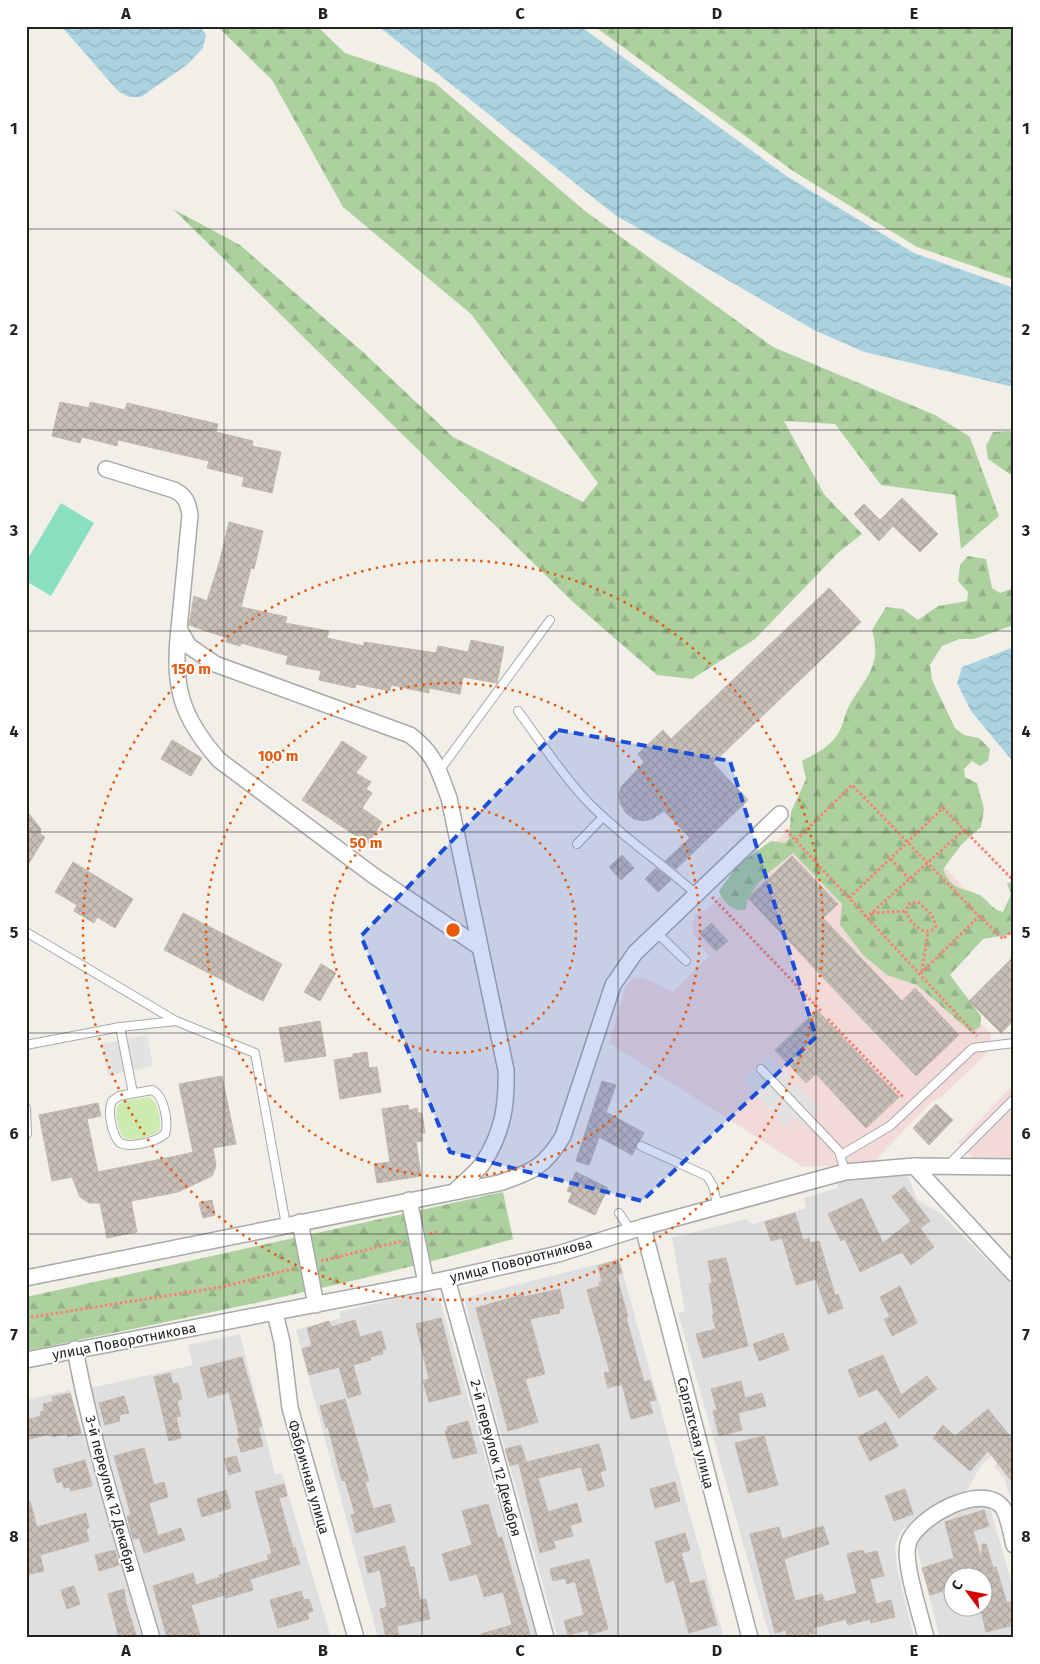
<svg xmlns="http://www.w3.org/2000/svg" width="1040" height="1664" font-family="'Fira Sans',sans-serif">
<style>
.residential{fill:#e0dfdf;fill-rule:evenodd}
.commercial{fill:#f2dad9}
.grass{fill:#cdebb0}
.forest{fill:url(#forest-firs)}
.pitch{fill:#88e0be}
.parking{fill:#e2e2e2}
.water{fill:url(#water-waves)}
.building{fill:url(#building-cross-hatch);stroke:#c4b6ab}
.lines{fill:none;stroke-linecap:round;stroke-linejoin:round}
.lane-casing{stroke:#a9a9a9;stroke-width:10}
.street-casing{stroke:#a9a9a9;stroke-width:18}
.path{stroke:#fa8072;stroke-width:3;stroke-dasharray:2.5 2.5;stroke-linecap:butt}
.lane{stroke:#fff;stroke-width:8}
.street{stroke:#fff;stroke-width:15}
.marked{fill:#1d4ed8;fill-opacity:0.2;stroke:#1d4ed8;stroke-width:4;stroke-dasharray:10 6;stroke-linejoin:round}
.grid{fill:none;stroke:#222;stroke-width:1;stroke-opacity:0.55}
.ring{fill:none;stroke:#e8590c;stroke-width:2.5;stroke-dasharray:2.5 5}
.labels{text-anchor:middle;stroke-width:4;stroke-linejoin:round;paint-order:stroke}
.street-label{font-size:14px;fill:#222;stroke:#fff}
.centre{fill:#e8590c;stroke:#fff;stroke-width:2.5}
.ring-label{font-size:15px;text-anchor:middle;font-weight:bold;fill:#e8590c;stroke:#fff;stroke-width:4;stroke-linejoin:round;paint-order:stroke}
.neatline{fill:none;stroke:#222;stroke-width:2}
.grid-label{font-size:16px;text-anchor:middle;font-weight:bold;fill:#222}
</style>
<defs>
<pattern id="forest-firs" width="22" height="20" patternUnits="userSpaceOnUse" patternTransform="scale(1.25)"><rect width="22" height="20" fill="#add19e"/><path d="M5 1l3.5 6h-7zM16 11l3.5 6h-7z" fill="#95b388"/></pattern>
<pattern id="water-waves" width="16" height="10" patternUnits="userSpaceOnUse" patternTransform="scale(1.25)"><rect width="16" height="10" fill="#aad3df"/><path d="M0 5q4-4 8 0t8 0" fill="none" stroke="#92b5bf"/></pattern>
<pattern id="building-cross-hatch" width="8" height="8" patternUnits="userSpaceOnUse" patternTransform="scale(1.25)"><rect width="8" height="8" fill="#c7bfb8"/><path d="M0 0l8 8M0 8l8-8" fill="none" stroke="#aba49e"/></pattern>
</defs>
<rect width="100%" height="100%" fill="#f2efe9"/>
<g class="residential">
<polygon points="906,1171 917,1199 941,1214 1014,1287 1014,1436 982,1464 965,1494 916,1519 902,1530 895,1545 897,1568 914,1638 770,1638 678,1313 685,1311 672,1238 746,1219 753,1224 806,1208 804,1198 837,1188 838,1180"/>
<polygon points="619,1259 724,1638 558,1638 470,1323 465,1298"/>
<polygon points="424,1292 436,1297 441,1304 537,1638 378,1638 296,1330 341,1318 339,1312"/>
<polygon points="240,1334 275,1474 282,1473 331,1638 162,1638 132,1540 91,1388 193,1365 188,1345"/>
<polygon points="70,1390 142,1638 26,1638 26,1400"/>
<polygon points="1014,1450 1014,1507 1005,1480 994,1466"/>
<path d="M983,1502l8,9 23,81v46h-74l-25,-97 12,-17 15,-8zM952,1576h30v30h-30z"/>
</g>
<g class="commercial">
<polygon points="850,769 994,919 935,975 991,1034 988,1053 941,1097 930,1103 872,1164 803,1167 609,1043 626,986 633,979 643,977 673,992 709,956 694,935 692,926 696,914 707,909"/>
<polygon points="1014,1084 1014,1163 978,1162 958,1143"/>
</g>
<path class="grass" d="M149,1097c9,4 13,24 10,34 -8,6 -26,10 -35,7 -6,-7 -10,-24 -6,-33l6,-4z"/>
<g class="forest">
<polygon points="217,26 317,26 345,53 435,83 585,211 773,347 935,415 970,437 999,516 961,549 955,495 881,485 835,424 784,421 824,494 862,534 839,552 755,639 692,679 657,675 573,602 173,209 240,245 363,352 453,437 583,502 598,483 471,314 343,207 272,80"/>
<polygon points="594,26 1014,26 1014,280 917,247 793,171"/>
<polygon points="1009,431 1014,433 1014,477 988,459 986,446 993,432"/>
<path d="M968,556l18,3 6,29 8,5 14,-5v37l-40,14h-15l-17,7 -12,19 2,15 23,48 9,7 15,3 11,11 -2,12 -8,5 -8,-5 -8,8 1,8 12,6 7,26 -3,18 -19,17 -19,25c10,24 20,17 38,27 9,6 10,13 22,16l8,-18 -4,-10 7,-4v54l-31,5 -33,36 31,41 -1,11 -9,5 -54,-47 -30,-10 -24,-20 -23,-30 2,-21 -49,-51c-20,17 -43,30 -48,57 -14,1 -21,-8 -26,-19l19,-26 33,-24 14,2 4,-4 2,-27 15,-33 -4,-18c11,-6 24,-12 32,-22 9,-10 9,-20 14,-31 16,-30 35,-41 24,-78l14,-23 17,2 15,11 20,-14 29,-5 1,-9 -10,-11 2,-16z"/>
<path d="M503,1192l10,47c-160,46 -324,78 -487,112v-54z"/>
</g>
<polygon class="pitch" points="61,503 94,523 51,596 26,581 26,562"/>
<g class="parking">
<polygon points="147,1035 153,1066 108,1076 102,1044"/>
<polygon points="768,1056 819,1108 802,1125 794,1117 785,1125 743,1081"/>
</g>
<g class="water">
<polygon points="61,26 199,26 206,34 203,48 188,64 141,97 129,97 118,91"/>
<polygon points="378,26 580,26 788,177 914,253 1014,288 1014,387 864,352 814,330 615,215"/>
<polygon points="1014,647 1014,763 971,711 957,683 962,667"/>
</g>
<g class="building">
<polygon points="60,402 89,408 90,402 125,410 127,403 218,424 216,432 253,441 252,446 281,452 272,493 242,486 244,477 207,468 209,461 118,440 117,446 82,437 80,443 52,436"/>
<polygon points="902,498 938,534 920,552 893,526 879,541 854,514 864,504 880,520"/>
<polygon points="229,522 263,531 254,569 251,568 241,607 287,617 285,623 329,631 327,638 364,646 364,642 436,653 438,646 468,652 471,640 504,647 497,683 463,677 460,694 429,688 429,693 391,685 390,691 356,684 355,688 319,680 321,671 286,664 288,656 241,643 240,646 226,642 227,638 189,625 194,596 207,601 220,560"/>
<polygon points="829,588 861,622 713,763 748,800 676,869 665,861 690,838 664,811 652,819 643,821 634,819 626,813 621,805 619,796 621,787 644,762 638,754 663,730 671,739"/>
<polygon points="172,740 202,758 191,776 161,759"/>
<polygon points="342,741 367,757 356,773 371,782 366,789 372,793 362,808 382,822 368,844 302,800"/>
<polygon points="26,810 41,829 40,834 45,837 26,868"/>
<polygon points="622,855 634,868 621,880 609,867"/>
<polygon points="792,856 838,904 823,918 902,1001 915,988 959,1035 916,1076 748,898"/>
<polygon points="73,862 133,899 115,928 97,917 94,923 74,911 77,905 55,892"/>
<polygon points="656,868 671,880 658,892 645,879"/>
<polygon points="183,913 282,964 263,1001 164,950"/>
<polygon points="711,923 728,941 716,951 700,934"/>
<polygon points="1014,956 1014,1020 1001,1033 969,1001"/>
<polygon points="321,964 336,973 320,1001 304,992"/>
<polygon points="817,1010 899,1097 866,1128 816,1074 806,1083 775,1050"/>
<polygon points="320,1021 326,1056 285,1062 279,1028"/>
<polygon points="367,1052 369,1068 377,1067 381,1092 340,1099 334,1060 353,1057 353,1054"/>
<polygon points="222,1076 236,1144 213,1148 216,1166 212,1176 178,1192 131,1201 137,1232 107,1238 100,1203 89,1203 80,1197 72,1177 52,1181 39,1115 98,1103 101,1116 87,1119 98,1172 181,1155 193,1152 179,1084"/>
<polygon points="602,1081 616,1085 606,1112 644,1133 632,1155 599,1137 589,1165 576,1161"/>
<polygon points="936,1104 953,1120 929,1145 913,1128"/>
<polygon points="408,1105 409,1110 417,1108 418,1113 422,1113 425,1133 421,1133 422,1141 416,1142 421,1176 377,1183 374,1164 390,1162 382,1109"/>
<polygon points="576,1172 608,1188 595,1215 568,1202 572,1193 567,1191"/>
<polygon points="904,1187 930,1221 920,1228 934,1247 911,1265 902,1252 860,1272 845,1239 841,1241 828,1214 862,1198 883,1243 911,1221 892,1197"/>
<polygon points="212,1200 215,1215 203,1218 199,1203"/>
<polygon points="795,1213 803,1240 809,1238 810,1243 819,1241 835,1295 838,1294 843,1308 828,1314 816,1279 796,1285 782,1238 771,1241 765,1222"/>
<polygon points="726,1258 748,1346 703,1358 696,1334 716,1329 712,1315 714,1315 709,1284 712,1283 708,1261"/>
<polygon points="618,1260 622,1273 616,1274 628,1317 626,1317 644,1382 650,1380 656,1400 649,1401 653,1413 631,1419 622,1384 608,1388 604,1373 610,1372 587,1290 600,1286 599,1282 602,1281 598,1266"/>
<polygon points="900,1286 917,1323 892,1336 884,1319 890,1317 880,1297"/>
<polygon points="560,1289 564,1308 559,1309 560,1313 530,1319 545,1374 525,1379 538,1422 508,1431 476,1308 524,1294 524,1297"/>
<polygon points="441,1318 461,1394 429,1402 423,1381 429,1379 416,1324"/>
<polygon points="355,1320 360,1337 381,1331 386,1349 382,1350 383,1354 370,1357 371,1360 353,1365 361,1394 348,1398 339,1367 309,1375 302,1349 312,1346 307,1328 329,1321 331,1327"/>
<polygon points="783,1333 789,1350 759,1361 753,1344"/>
<polygon points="883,1355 901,1395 927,1376 937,1389 899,1418 877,1389 859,1397 848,1370"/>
<polygon points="242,1357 262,1426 258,1427 263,1446 241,1452 237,1439 240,1438 229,1392 208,1398 200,1368"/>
<polygon points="170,1373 173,1384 178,1383 182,1399 177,1401 181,1416 176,1417 181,1438 169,1441 154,1377"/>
<polygon points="741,1381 745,1398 762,1393 766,1406 738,1413 742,1430 719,1436 713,1411 717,1410 711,1389"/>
<polygon points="70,1393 81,1433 68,1437 67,1433 53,1437 52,1433 26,1440 26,1420 41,1416 40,1412 44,1411 43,1404 53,1402 52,1397"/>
<polygon points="124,1396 129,1413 119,1415 120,1421 105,1425 99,1403"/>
<polygon points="345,1399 369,1481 365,1482 373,1509 390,1504 395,1522 356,1533 351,1515 355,1514 345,1480 342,1481 328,1427 326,1428 320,1406"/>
<polygon points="988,1409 1014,1441 1014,1484 988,1451 970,1471 933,1438 943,1425 955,1436"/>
<polygon points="468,1421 477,1453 453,1459 445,1431 448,1430 447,1427"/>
<polygon points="886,1422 898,1446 870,1461 858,1437"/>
<polygon points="764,1436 778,1485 748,1493 735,1443"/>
<polygon points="599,1444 606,1470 600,1472 604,1486 588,1491 581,1467 538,1478 548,1512 577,1503 582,1522 570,1525 573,1536 553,1541 556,1548 540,1553 519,1464"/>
<polygon points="521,1445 526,1461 510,1466 505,1449"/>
<polygon points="144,1448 154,1485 164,1482 168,1497 149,1503 158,1536 181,1528 185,1540 144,1553 139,1538 133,1539 127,1516 131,1515 114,1456"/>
<polygon points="236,1456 241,1471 229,1475 224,1459"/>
<polygon points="85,1460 92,1486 71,1491 69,1487 64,1488 62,1481 57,1483 53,1469"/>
<polygon points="675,1482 680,1501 655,1508 650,1489"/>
<polygon points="284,1484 287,1496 279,1498 293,1548 295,1547 300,1564 250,1579 253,1590 226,1598 225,1595 191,1605 201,1638 167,1638 153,1586 193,1573 196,1585 220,1577 219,1575 269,1560 267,1555 272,1554 255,1492"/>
<polygon points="905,1489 913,1514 894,1521 885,1496"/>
<polygon points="226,1490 231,1508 202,1517 197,1499"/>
<polygon points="26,1501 30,1501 37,1527 86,1513 89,1528 86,1529 89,1541 40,1555 44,1571 26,1575"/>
<polygon points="488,1504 498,1538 502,1537 531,1638 482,1638 481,1634 512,1625 503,1592 484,1597 477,1574 450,1581 442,1554 472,1545 462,1511"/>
<polygon points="984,1510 989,1526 973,1531 982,1560 982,1544 986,1544 993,1568 996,1567 1007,1603 1011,1602 1014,1612 1014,1625 986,1632 981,1610 982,1609 982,1576 952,1576 952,1588 930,1595 922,1568 954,1558 945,1522"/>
<polygon points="823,1526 829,1544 784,1559 795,1601 822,1594 825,1602 857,1593 847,1554 863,1550 864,1554 877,1551 884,1576 870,1579 876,1604 891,1600 895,1617 871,1623 870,1619 848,1625 846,1619 813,1628 815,1633 788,1638 786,1630 775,1633 750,1534 779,1527 782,1539"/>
<polygon points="685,1533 690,1550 681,1553 690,1584 704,1580 717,1625 689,1633 674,1580 666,1583 655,1542"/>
<polygon points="405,1546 410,1567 414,1567 420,1600 426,1599 430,1619 397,1626 399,1638 386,1638 380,1609 387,1607 380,1570 368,1573 364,1557"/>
<polygon points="115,1550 119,1565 99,1571 95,1555"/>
<polygon points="589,1559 608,1629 589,1635 588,1630 568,1635 564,1621 584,1615 575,1581 567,1584 565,1578 553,1581 550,1569"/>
<polygon points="74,1586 80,1604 67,1609 61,1590"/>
<polygon points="124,1589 126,1603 137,1638 119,1638 108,1594"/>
<polygon points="301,1591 304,1600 309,1599 313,1611 307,1613 309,1619 278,1628 270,1600"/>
</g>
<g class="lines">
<g class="lane-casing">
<g id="lane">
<path d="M518,711c21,28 44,64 68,89 34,36 75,62 111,95"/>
<polyline points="439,771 550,620"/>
<polyline points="577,844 603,817"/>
<polyline points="26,932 176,1021 255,1053 286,1225"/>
<polyline points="657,933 686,961"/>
<polyline points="120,1027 133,1093"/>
<polyline points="26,1045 120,1027 176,1021"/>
<polyline points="761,1069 839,1151 845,1172"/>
<path d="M152,1090c12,5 17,32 13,44 -9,8 -34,14 -45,9 -8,-8 -13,-31 -8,-42l7,-5z"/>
<polyline points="26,1108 27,1134"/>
<polyline points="641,1146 707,1176 713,1186 718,1208"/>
<polyline points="841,1155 890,1126 973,1048 1014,1043"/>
<polyline points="948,1165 1014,1099"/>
<polyline points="619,1213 631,1231"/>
</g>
</g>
<g class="street-casing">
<g id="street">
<path d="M106,469l68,21c12,6 14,13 16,25l-11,114 10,17 26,18 195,71c25,19 28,34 39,63l57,272c1,35 -3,62 -23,93 -7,10 -19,19 -28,28"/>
<path d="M179,629c-7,57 2,88 40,131l155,116 104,70"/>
<polyline points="914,1166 1014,1274"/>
<polyline points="409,1200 426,1283"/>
<polyline points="300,1222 316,1305"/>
<polyline points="643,1227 750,1638"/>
<path d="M26,1278l473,-95c33,-11 46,-16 64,-47l50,-151 22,-32 145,-139"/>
<polyline points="447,1279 546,1638"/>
<polyline points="275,1313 282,1342 290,1408 356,1638"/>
<path d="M75,1349c18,98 49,194 77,289"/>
<polyline points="26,1360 447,1279 558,1254 643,1227 845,1172 914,1166 1014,1167"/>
<path d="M926,1638c-5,-22 -23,-75 -18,-94 7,-26 75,-64 95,-36 6,9 8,27 11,37"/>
</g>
</g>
<g class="path">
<polyline points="786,830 977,1036"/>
<polyline points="964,830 1014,881"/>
<polyline points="796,840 852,785 979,916 920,974"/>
<polyline points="891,859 909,879"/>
<polyline points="712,897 821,1011"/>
<polyline points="849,898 943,808 964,830 867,917"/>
<path d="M918,902l14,13 4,11c-10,14 -25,-3 -30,-13l2,-9z"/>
<polyline points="872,913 906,911"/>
<polyline points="979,916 1003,939 1014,929"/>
<polyline points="922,971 928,932"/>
<polyline points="828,1019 904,1098"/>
<polyline points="430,1234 439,1231"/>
<polyline points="321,1261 402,1241"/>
<polyline points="26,1318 222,1287 296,1268"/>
</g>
<use href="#lane" class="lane"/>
<use href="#street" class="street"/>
</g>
<path class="marked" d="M558,730l172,31 86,276 -174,164 -192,-49 -89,-216z"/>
<path class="grid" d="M224,26v1612M422,26v1612M618,26v1612M816,26v1612M26,229h988M26,430h988M26,631h988M26,832h988M26,1033h988M26,1234h988M26,1435h988"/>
<g class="ring">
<circle cx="453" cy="930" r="123"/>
<circle cx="453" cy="930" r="247"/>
<circle cx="453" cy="930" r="370"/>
</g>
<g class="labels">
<g class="street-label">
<text transform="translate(521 1260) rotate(-14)" y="5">улица Поворотникова</text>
<text transform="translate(124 1341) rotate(-11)" y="5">улица Поворотникова</text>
<text transform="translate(696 1433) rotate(76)" y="5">Саргатская улица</text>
<text transform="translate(496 1458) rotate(75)" y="5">2-й переулок 12 Декабря</text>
<text transform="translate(309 1477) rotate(74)" y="5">Фабричная улица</text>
<text transform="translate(111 1494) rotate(75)" y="5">3-й переулок 12 Декабря</text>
</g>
</g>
<circle cx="453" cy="930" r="8" class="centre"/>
<g class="ring-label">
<text x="191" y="674">150 m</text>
<text x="278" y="761">100 m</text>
<text x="366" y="848">50 m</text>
</g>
<rect width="1040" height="1664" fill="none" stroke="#ffffff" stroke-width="55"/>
<g transform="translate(968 1592) rotate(302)"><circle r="24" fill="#ffffff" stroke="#a7a7a7"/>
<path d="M0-4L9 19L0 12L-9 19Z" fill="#d40000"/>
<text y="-8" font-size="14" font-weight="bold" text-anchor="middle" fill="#222222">С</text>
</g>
<rect x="28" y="28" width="984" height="1608" class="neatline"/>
<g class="grid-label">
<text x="126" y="19">A</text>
<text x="323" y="19">B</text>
<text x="520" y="19">C</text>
<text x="717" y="19">D</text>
<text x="914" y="19">E</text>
<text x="14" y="134">1</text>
<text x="1026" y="134">1</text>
<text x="14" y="335">2</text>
<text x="1026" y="335">2</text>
<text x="14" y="536">3</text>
<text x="1026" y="536">3</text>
<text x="14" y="737">4</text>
<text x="1026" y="737">4</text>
<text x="14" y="938">5</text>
<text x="1026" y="938">5</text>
<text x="14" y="1139">6</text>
<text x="1026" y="1139">6</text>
<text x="14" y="1340">7</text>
<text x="1026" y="1340">7</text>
<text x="14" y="1542">8</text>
<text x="1026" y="1542">8</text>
<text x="126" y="1656">A</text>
<text x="323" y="1656">B</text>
<text x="520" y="1656">C</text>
<text x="717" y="1656">D</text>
<text x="914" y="1656">E</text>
</g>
</svg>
